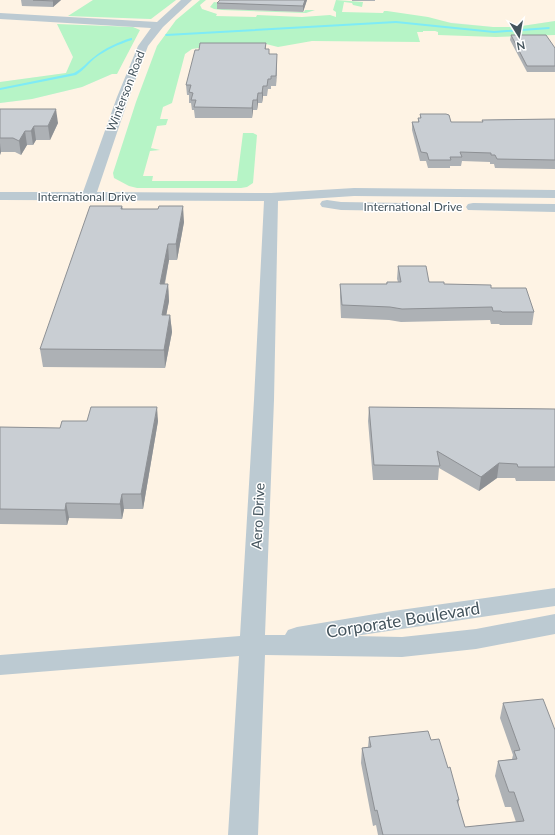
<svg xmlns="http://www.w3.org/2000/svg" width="555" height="835" font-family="Lato,sans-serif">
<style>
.commercial{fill:#fef3e4}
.green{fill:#b6f4c6}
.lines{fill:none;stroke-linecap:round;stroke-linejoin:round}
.stream{fill:#7eebf6;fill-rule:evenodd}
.minor{fill:#bccad2;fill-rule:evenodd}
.wall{fill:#adb1b5}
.shaded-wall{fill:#8d9094}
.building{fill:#c9ced3;stroke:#8d9094}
.labels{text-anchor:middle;stroke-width:3;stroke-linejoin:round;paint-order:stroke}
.far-street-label{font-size:12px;fill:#44545d;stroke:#fff}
.street-label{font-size:14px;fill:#44545d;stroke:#fff}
.near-street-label{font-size:17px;fill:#44545d;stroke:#fff}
</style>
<rect width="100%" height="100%" fill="#f0eded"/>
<polygon class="commercial" points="0,0 93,0 69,16 150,19 176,0 555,0 555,21 515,27 493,27 439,21 356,27 555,33 555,835 0,835 0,103 32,99 82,87 112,74 58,24 73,57 66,73 0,82"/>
<g class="green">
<polygon points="93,0 176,0 151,19 68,16"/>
<polygon points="200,0 206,0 200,5 202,9 217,14 216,16 256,17 257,15 302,17 330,15 336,17 336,12 333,10 336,0 363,2 362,7 353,5 352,3 344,2 342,12 383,13 384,11 387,11 428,17 451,23 493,27 515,27 555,21 555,35 496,37 438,35 438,32 435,31 423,31 423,32 417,32 420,42 312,41 278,47 266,44 213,44 212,46 192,49 185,54 172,103 163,107 160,119 168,119 166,125 157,126 151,148 160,150 150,151 143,176 153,176 152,181 237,181 243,133 253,133 257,135 253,183 247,187 241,188 137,188 129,186 114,178 113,173 136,102 157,46 176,20"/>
<polygon points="214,2 221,3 224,9 304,12 305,10 315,10 306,13 222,10 214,9 210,7"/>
<polygon points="57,24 133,27 140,30 117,74 112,74 82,87 32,99 0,103 0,82 66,73 73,57"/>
</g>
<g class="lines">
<g class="stream">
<polygon points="396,21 494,31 549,27 550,28 549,29 494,33 396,23 166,36 165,35 166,34"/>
<path d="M131,38h1v2c-13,4 -26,10 -37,18 -6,5 -11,12 -19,17l-76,15v-2l74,-15c8,-4 13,-11 20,-16 11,-9 24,-15 37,-19z"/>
</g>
<g class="minor">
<polygon points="181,0 192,0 163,27 148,46 129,97 97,192 271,193 354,188 555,190 555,198 354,196 278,201 274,400 265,635 285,635 288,630 297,627 393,611 555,588 555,606 355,636 402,637 476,629 555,614 555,634 476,649 402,657 265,655 258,835 228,835 239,656 0,675 0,655 240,636 254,400 264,201 0,200 0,192 83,192 117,97 138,46 151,28 0,19 0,13 157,22"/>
<polygon points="327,200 341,202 405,203 410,204 412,207 410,210 405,211 341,210 322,207 320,204 322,201"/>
<polygon points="473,203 555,204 555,212 468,210 466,207 468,204"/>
</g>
</g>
<g class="wall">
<polygon points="21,0 61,0 53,7 22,6"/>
<polygon points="220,0 307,0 303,12 217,9 217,3"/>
<rect x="352" y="0" width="23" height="1"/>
<polygon points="511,35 555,48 555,72 527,72 510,40"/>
<polygon points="266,43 266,49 277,64 276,86 271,86 271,89 268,89 267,96 263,96 262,103 258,103 257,110 253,110 252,118 195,118 194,110 192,110 191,103 189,103 189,95 187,95 186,85 199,50"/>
<polygon points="0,109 58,123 50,140 36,140 33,145 27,145 21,155 15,152 1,152 0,155"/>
<polygon points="420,114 451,122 482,122 482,120 555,119 555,169 495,168 494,164 490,164 490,162 462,161 461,166 450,166 450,168 428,168 426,161 420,161 412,130 412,122 418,122 418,118 420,118"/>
<polygon points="122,206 123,209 184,222 177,260 169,260 165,284 168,284 169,301 166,315 170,315 172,332 165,368 43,367 40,349"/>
<polygon points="398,266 429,282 444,284 491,288 534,312 532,325 500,325 499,324 491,324 490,320 401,322 389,320 341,318 340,297 340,284 386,284 387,282 398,282 397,279"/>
<polygon points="369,407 555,409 555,481 516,481 515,478 497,478 479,491 439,468 438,480 373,480 368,421"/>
<polygon points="87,421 158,421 143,509 124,509 122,519 69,518 67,525 0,524 0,427 60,428"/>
<polygon points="503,703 555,835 378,835 376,825 373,826 361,763 362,748 368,747 369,737 431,740 448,768 459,800 458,805 465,827 516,822 511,807 505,807 495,776 498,761 512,759 513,755 500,718"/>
</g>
<g class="shaded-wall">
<polygon points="53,0 61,0 53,7"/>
<polygon points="305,0 307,0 303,12 303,6"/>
<polygon points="277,54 277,64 276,86 276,76"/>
<polygon points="263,86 263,96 262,103 262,93"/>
<polygon points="258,93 258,103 257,110 257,100"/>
<polygon points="253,100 253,110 252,118 252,108"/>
<polygon points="56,109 58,123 50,140 48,126"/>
<polygon points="34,126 36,140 33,145 31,131"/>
<polygon points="25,131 27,145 21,155 19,141"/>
<polygon points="0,143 1,152 0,155"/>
<polygon points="183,206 184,222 177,260 176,244"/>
<polygon points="168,244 169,260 161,301 160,284"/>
<polygon points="168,284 169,301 163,332 162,315"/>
<polygon points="170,315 172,332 165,368 164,350"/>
<polygon points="157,407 158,421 143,509 141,494"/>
<polygon points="499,463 497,478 479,491 481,477"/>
<polygon points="122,494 124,509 122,519 120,504"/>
<polygon points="66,503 69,518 67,525 65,510"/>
</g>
<g class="building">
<polygon points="33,0 53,0 53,1"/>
<polygon points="220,0 305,0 303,6 217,3"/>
<polygon points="511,35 546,35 555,48 555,66 527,66"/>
<polygon points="200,43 266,43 265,49 269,49 269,54 277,54 276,76 271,76 271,79 268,79 267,86 263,86 262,93 258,93 257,100 253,100 252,108 194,107 196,100 191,100 193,93 189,92 191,85 186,85 195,50 199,50"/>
<polygon points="0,109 56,109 48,126 34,126 31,131 25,131 19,141 13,138 0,138"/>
<polygon points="420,114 446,114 449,115 451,122 483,122 482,120 555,119 555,160 497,159 495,155 491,155 491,153 460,152 462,157 450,157 451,160 429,160 427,153 421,152 412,122 419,122 418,118 421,118"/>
<polygon points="90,206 122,206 121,209 158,209 159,206 183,206 176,244 168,244 160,284 168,284 162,315 170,315 164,350 40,349"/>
<polygon points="398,266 426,266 429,282 444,282 444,284 491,285 491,288 526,288 534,312 502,312 501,311 493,311 492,307 402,309 390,307 342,305 340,284 387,284 387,282 401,282"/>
<polygon points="91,407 157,407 141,494 122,494 120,504 66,503 65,510 0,509 0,427 60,428 62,421 87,421"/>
<polygon points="369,407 555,409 555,467 518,467 517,464 499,463 481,477 437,451 440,466 374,465"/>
<polygon points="543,699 555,730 555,835 383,835 377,810 375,811 362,748 371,747 369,737 428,731 431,740 439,739 448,768 450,767 459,800 457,800 465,827 524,821 514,792 509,792 498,761 517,759 514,751 520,750 503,703"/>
</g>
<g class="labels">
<g class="far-street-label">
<text transform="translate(126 91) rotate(-69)" y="4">Winterson Road</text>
<text x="87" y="201">International Drive</text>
<text x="413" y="211">International Drive</text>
</g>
<g class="street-label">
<text transform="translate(258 516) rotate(-87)" y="5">Aero Drive</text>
</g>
<g class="near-street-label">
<text transform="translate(403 620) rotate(-9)" y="6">Corporate Boulevard</text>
</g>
</g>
<g transform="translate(519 36) rotate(169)" stroke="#ffffff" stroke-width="3" paint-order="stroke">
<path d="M0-3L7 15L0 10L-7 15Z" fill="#44545d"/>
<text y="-6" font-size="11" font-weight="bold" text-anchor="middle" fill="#44545d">N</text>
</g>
</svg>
